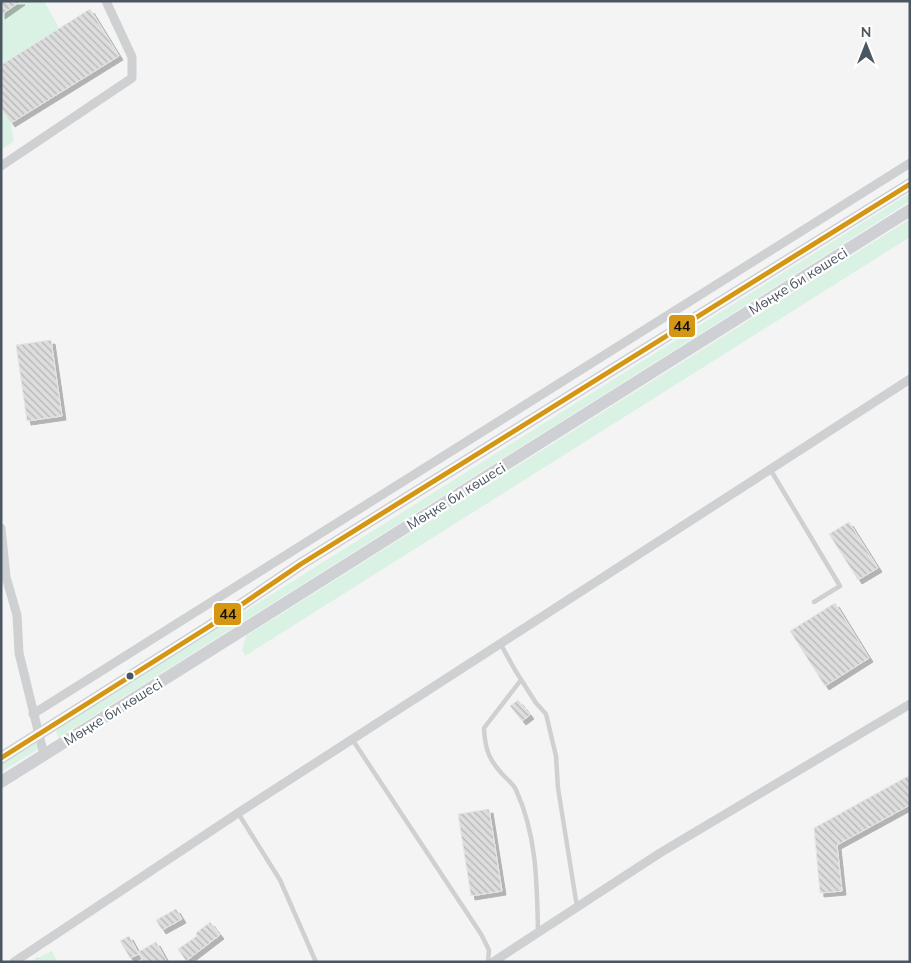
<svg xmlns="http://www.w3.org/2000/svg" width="911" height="963" font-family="Mulish,sans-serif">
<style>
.green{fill:#d9f2e3}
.forest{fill:url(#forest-firs)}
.building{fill:url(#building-back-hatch);stroke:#e5e6e7;filter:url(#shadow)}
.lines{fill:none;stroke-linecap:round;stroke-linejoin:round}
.service{stroke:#ced0d2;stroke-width:4.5}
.minor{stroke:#ced0d2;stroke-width:9}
.secondary{stroke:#ced0d4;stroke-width:12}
.bus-1-casing{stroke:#fff;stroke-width:9}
.bus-1{stroke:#d49613;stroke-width:5}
.bus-dot{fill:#4a5661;stroke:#fff;stroke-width:2}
.labels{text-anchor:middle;stroke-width:4.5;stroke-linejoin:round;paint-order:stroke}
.street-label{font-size:14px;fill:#4a5661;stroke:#fff}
.line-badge{stroke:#fff;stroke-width:2}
.pale-badge-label{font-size:14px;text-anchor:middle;font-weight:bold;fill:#111}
</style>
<defs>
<pattern id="forest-firs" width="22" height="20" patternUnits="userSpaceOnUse" patternTransform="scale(1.25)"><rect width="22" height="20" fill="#d9f2e3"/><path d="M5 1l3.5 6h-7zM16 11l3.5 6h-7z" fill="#b2c7bb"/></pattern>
<pattern id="building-back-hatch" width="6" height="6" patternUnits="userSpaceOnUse" patternTransform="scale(1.25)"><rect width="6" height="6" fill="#ddddde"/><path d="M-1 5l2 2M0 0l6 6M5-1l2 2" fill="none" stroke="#b5b6b7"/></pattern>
<filter id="shadow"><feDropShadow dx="4" dy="4" stdDeviation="0" flood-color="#0004"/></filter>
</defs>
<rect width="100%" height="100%" fill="#f4f4f4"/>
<g class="green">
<polygon points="21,1 44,1 59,28 1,65 1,15"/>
<polygon points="1,108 11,123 14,141 1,150"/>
<polygon points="910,193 910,201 862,232 58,738 56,730"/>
<polygon points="910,219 910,237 245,656 242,650 246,636"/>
<polygon points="40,741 42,747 1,772 1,764"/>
</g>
<polygon class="forest" points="52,951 57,962 29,962"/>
<g class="building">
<polygon points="1,1 21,1 1,15"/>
<polygon points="90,9 119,56 11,123 1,108 1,65"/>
<polygon points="51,340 62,416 27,421 16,345"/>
<polygon points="849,522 878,568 858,580 829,534"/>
<polygon points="835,603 869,658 825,686 790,631"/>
<polygon points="518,700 530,715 522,721 510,706"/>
<polygon points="910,775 910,805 837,845 842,891 820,893 814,828"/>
<polygon points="489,809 502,891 471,896 458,814"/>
<polygon points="176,909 182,919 162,930 156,920"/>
<polygon points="210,922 220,935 186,961 178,949 197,936 196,933"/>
<polygon points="129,936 139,954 130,958 120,941"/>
<polygon points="156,942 167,962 144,962 138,952"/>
</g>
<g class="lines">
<g class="service">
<polyline points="770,469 840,586 814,602"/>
<polyline points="500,643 515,670 536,703 546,714 556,756 558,788 577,907"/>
<path d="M521,680l-37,48c1,22 5,32 20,48 4,4 10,9 12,14 21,45 21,94 22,143"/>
<polyline points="352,739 481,934 489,950 488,962"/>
<polyline points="238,813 280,880 316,962"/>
</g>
<g class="minor">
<polyline points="1,166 132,78 132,57 106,1"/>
<polyline points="1,528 6,577 17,615 19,653 44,755"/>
<polyline points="33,714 910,163"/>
<polyline points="14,962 238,813 910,379"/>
<polyline points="493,962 660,853 910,704"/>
</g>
<g class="secondary">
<polyline points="1,758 210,626 301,564 910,184"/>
<polyline points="1,782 910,210"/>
</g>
<g class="bus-1-casing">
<polyline id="bus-1" points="1,758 210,626 301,564 910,184"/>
</g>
<use href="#bus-1" class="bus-1"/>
</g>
<circle class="bus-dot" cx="130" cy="676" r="4.5"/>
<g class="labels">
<g class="street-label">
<text transform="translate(798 281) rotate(-32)" y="5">Мөңке би көшесі</text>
<text transform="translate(456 496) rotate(-32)" y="5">Мөңке би көшесі</text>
<text transform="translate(113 712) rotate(-32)" y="5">Мөңке би көшесі</text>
</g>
</g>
<g class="line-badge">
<rect x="668" y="314" width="28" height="24" rx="5" fill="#d49613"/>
<rect x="213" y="602" width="29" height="24" rx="5" fill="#d49613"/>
</g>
<g class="pale-badge-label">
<text x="682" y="331">44</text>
<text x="228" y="619">44</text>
</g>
<rect width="911" height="963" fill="none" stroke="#4a5661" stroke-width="5"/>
<g transform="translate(866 45)" stroke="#ffffff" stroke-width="4" paint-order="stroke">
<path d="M0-4L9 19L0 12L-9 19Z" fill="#4a5661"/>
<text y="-8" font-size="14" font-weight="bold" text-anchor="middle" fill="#4a5661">N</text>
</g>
</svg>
